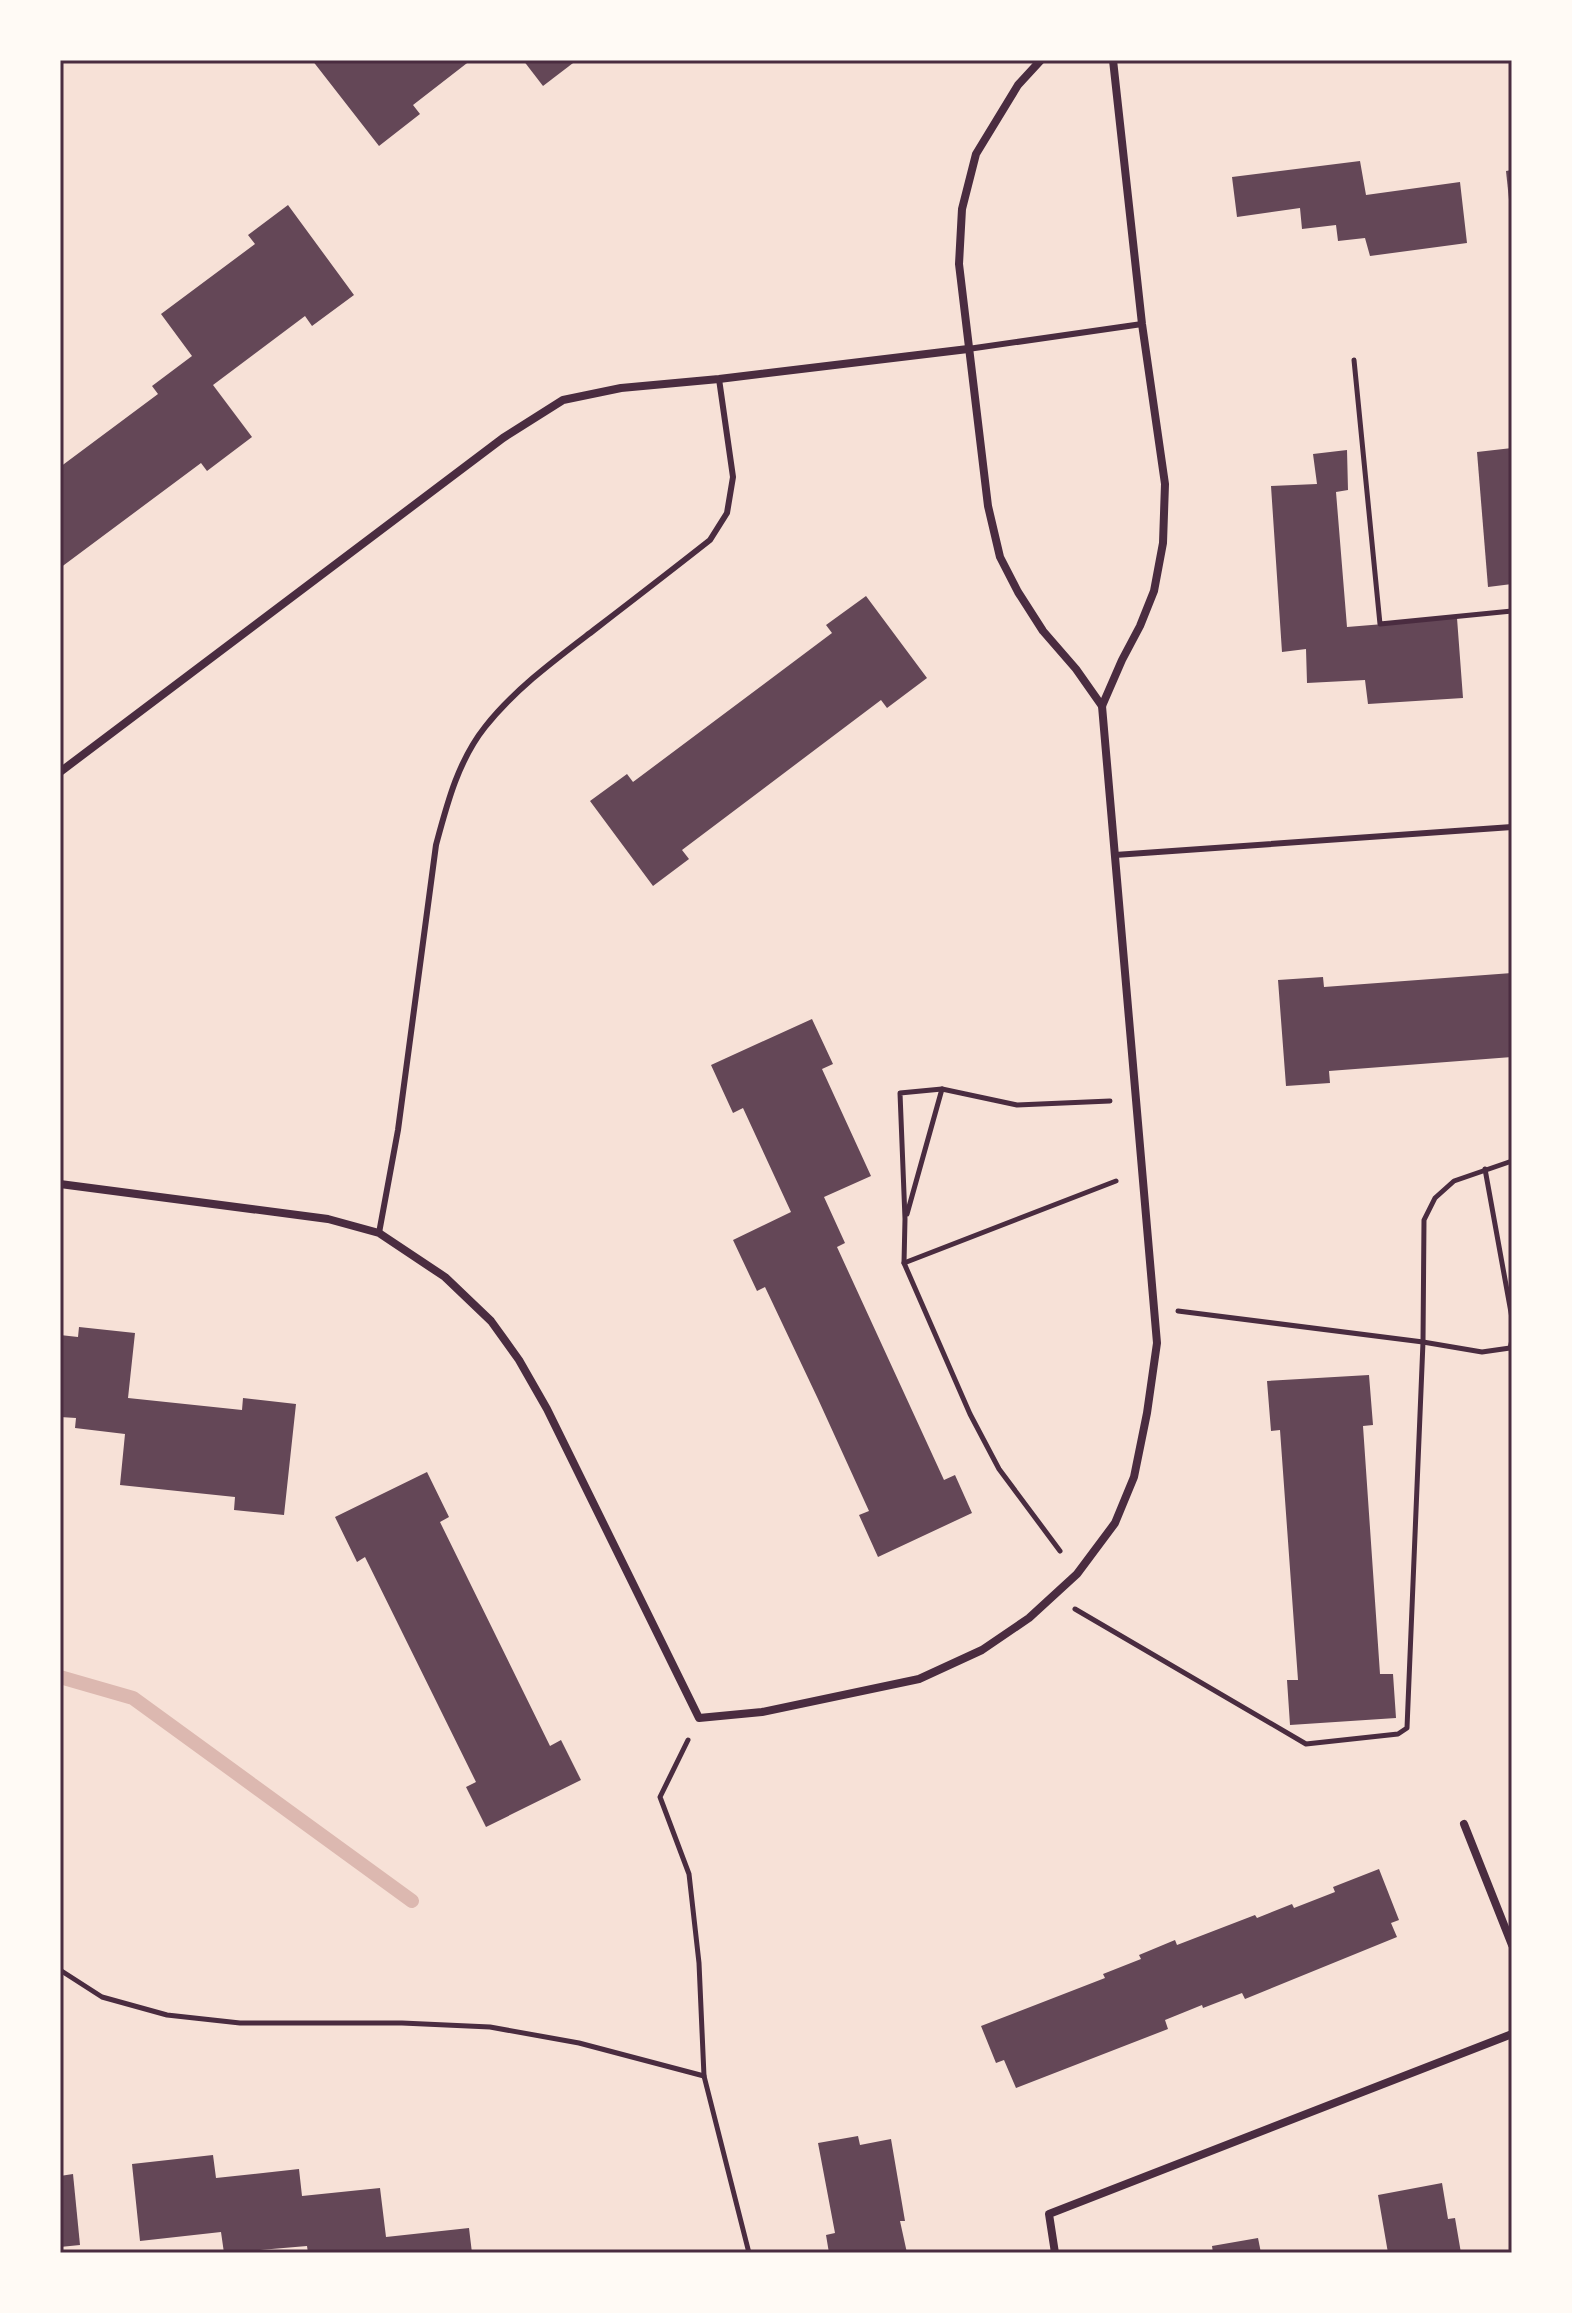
<svg xmlns="http://www.w3.org/2000/svg" width="1572" height="2313" font-family="Inter,sans-serif">
<style>
.lines{fill:none;stroke-linecap:round;stroke-linejoin:round}
.stream{stroke:#dcb8b0;stroke-width:14}
.building{fill:#644757}
.path{stroke:#4a2c40;stroke-width:5}
.service{stroke:#4a2c40;stroke-width:6}
.minor{stroke:#4a2c40;stroke-width:8}
.neatline{fill:none;stroke:#4a2c40;stroke-width:3}
</style>
<rect width="100%" height="100%" fill="#f7e1d7"/>
<g class="lines">
<polyline class="stream" points="60,1677 133,1698 412,1901"/>
</g>
<g class="building">
<polygon points="312,60 471,60 413,105 420,114 379,146"/>
<polygon points="523,60 577,60 543,86"/>
<polygon points="1360,161 1366,195 1460,182 1467,243 1370,256 1365,238 1338,241 1336,225 1302,229 1300,208 1237,217 1232,177"/>
<polygon points="1512,170 1512,209 1510,209 1506,171"/>
<polygon points="288,205 354,295 312,326 305,316 213,385 252,437 207,471 201,463 60,568 60,467 158,394 152,386 192,356 161,314 255,244 248,235"/>
<polygon points="1512,448 1512,584 1488,587 1477,452"/>
<polygon points="1347,450 1348,490 1336,492 1347,627 1457,618 1463,698 1368,704 1365,680 1307,683 1306,649 1282,652 1271,486 1317,484 1313,454"/>
<polygon points="866,596 927,678 887,708 881,700 682,850 689,859 653,886 590,801 627,774 633,782 832,633 826,625"/>
<polygon points="1512,973 1512,1057 1329,1071 1330,1083 1286,1086 1278,980 1323,977 1324,987"/>
<polygon points="812,1019 833,1064 822,1069 871,1176 824,1197 845,1243 837,1247 944,1480 955,1475 972,1513 878,1557 859,1515 869,1511 818,1399 765,1287 757,1291 733,1240 791,1212 743,1108 733,1113 711,1065"/>
<polygon points="79,1327 135,1333 128,1398 242,1410 243,1398 296,1404 284,1515 234,1510 235,1497 120,1485 125,1434 75,1428 76,1418 60,1417 60,1335 78,1337"/>
<polygon points="1369,1375 1373,1425 1363,1426 1380,1674 1393,1674 1396,1718 1290,1725 1287,1680 1298,1680 1280,1430 1271,1431 1267,1381"/>
<polygon points="427,1472 449,1517 440,1522 550,1746 561,1740 581,1780 486,1827 466,1787 476,1782 365,1557 357,1562 335,1517"/>
<polygon points="1379,1869 1399,1920 1391,1923 1397,1937 1245,1999 1242,1993 1203,2008 1202,2005 1165,2020 1168,2029 1016,2088 1004,2060 996,2063 981,2026 1105,1978 1103,1974 1141,1959 1139,1955 1175,1940 1177,1945 1255,1915 1257,1918 1292,1904 1294,1908 1335,1892 1333,1887"/>
<polygon points="858,2136 860,2145 891,2139 905,2221 900,2221 907,2253 829,2253 826,2235 835,2233 818,2143"/>
<polygon points="213,2155 216,2178 299,2169 302,2196 380,2188 386,2237 469,2228 472,2253 308,2253 307,2246 224,2253 221,2232 140,2241 132,2164"/>
<polygon points="73,2174 80,2245 60,2247 60,2176"/>
<polygon points="1442,2183 1448,2219 1455,2218 1461,2253 1388,2253 1378,2195"/>
<polygon points="1258,2238 1261,2253 1213,2253 1212,2246"/>
</g>
<g class="lines">
<g class="path">
<polyline points="1354,360 1380,624 1512,611"/>
<polyline points="1485,1169 1512,1318"/>
<polyline points="907,1214 942,1089"/>
<polyline points="904,1263 1116,1181"/>
<polyline points="1178,1311 1423,1342 1482,1352 1510,1348 1512,1340"/>
<polyline points="1060,1551 999,1469 970,1414 904,1263 905,1219 900,1093 942,1089 1017,1105 1110,1101"/>
<polyline points="1075,1609 1306,1744 1398,1734 1407,1728 1423,1342 1424,1220 1435,1198 1454,1181 1512,1161"/>
<polyline points="688,1740 660,1797 689,1874 699,1963 704,2076 749,2253"/>
<polyline points="60,1970 102,1997 167,2015 240,2023 402,2023 490,2027 579,2043 704,2076"/>
</g>
<g class="service">
<polyline points="968,349 1142,324"/>
<polyline points="1115,855 1512,827"/>
<path d="M379,1233l19,-103 38,-285c11,-41 22,-84 49,-118 30,-38 71,-68 109,-97 39,-30 78,-60 116,-90l17,-27 6,-36 -14,-98"/>
</g>
<g class="minor">
<polyline points="1041,60 1018,85 976,154 962,209 959,264 988,506 1000,557 1018,592 1043,631 1076,669 1102,706"/>
<polyline points="60,772 503,438 563,400 621,388 719,379 968,349"/>
<polyline points="60,1184 328,1219 379,1233 445,1277 491,1321 519,1360 547,1409 699,1718 762,1712 919,1679 982,1650 1029,1618 1077,1574 1115,1523 1134,1477 1147,1413 1157,1343 1102,706 1122,660 1140,626 1154,591 1163,543 1165,484 1142,324 1113,60"/>
<polyline points="1464,1824 1512,1945"/>
<polyline points="1055,2253 1049,2214 1512,2034"/>
</g>
</g>
<rect width="1572" height="2313" fill="none" stroke="#fffaf5" stroke-width="124"/>
<rect x="62" y="62" width="1448" height="2189" class="neatline"/>
</svg>
